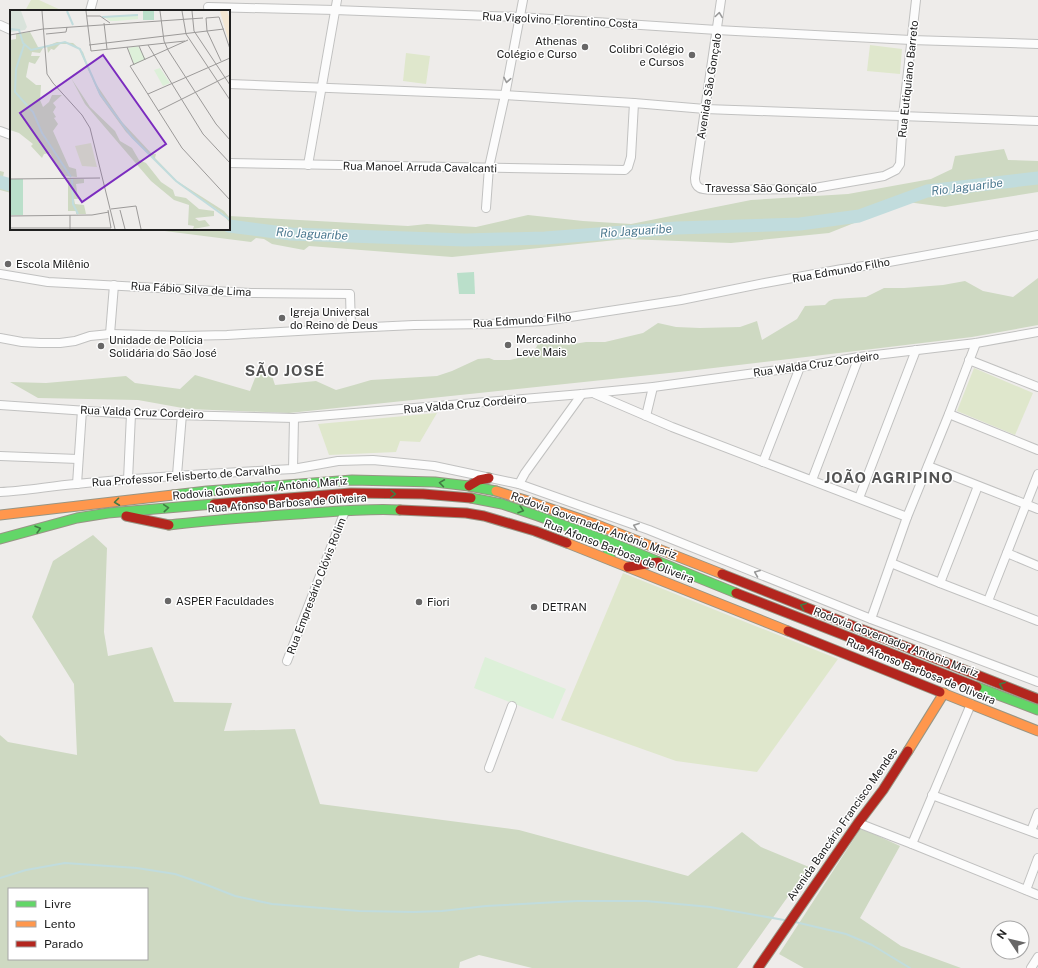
<svg xmlns="http://www.w3.org/2000/svg" width="1038" height="968" font-family="'Public Sans',sans-serif">
<style>
.grass{fill:#dfe7cc}
.forest{fill:#ced9c2;fill-rule:evenodd}
.park{fill:#ddf0d9}
.pitch{fill:#badfca}
.lines{fill:none;stroke-linecap:round;stroke-linejoin:round}
.stream{stroke:#c1dcdd;stroke-width:2}
.river{stroke:#c1dcdd;stroke-width:13}
.street-casing{stroke:#c1c1c0;stroke-width:10}
.fast-casing{stroke:#979584;stroke-width:11}
.slow-casing{stroke:#979584;stroke-width:11}
.jam-casing{stroke:#979584;stroke-width:11}
.street{stroke:#fcfcfc;stroke-width:8}
.fast{stroke:#63d668;stroke-width:9}
.slow{stroke:#ff974d;stroke-width:9}
.jam{stroke:#b3261e;stroke-width:9}
.oneway{stroke:#999}
.oneway2{stroke:#427b44}
.poi-dot{fill:#686767;stroke:#fff;stroke-width:1.5}
.labels{text-anchor:middle;stroke-width:3;stroke-linejoin:round;paint-order:stroke}
.street-label{font-size:11px;fill:#202020;stroke:#fff}
.poi-label{font-size:11px;fill:#202020;stroke:#fff;text-anchor:start}
.water-label{font-size:12px;font-style:italic;fill:#4c7990;stroke:#fff}
.district-label{font-size:15px;font-weight:bold;letter-spacing:1px;fill:#535353;stroke:#fff}
.inset-river{fill:none;stroke:#c1dcdd;stroke-width:2}
.inset-road{fill:none;stroke:#9c9a99;stroke-width:1}
.view{fill:#7b2cbf;fill-opacity:0.15;stroke:#7b2cbf;stroke-width:2}
.inset-edge{fill:none;stroke:#202020;stroke-width:2}
</style>
<rect width="100%" height="100%" fill="#eeecea"/>
<g class="grass">
<polygon points="31,0 39,0 63,11 25,11"/>
<polygon points="870,45 902,49 900,74 867,71"/>
<polygon points="406,53 430,56 426,84 403,81"/>
<polygon points="974,368 1033,393 1015,435 957,411"/>
<polygon points="437,413 420,442 400,441 396,452 329,455 318,424"/>
<polygon points="623,573 838,659 757,772 676,761 561,720"/>
</g>
<g class="forest">
<polygon points="1004,149 1008,160 1038,161 1038,192 945,207 907,202 829,233 731,243 626,239 452,257 309,246 304,250 272,244 264,239 256,238 251,242 149,229 229,229 229,216 408,226 427,224 476,227 528,215 583,221 631,224 751,200 848,194 931,179 952,169 955,156"/>
<polygon points="0,171 4,172 3,177 11,179 11,193 0,190"/>
<polygon points="1038,278 1038,325 972,337 688,371 289,413 188,409 138,400 38,398 10,382 46,383 126,376 135,383 180,389 195,375 250,391 257,373 271,373 275,385 316,381 336,390 354,385 371,380 437,376 452,371 478,359 489,358 494,360 510,360 532,355 538,344 560,339 567,345 586,342 605,342 643,333 658,323 676,327 700,328 740,327 757,321 762,340 797,319 805,306 825,305 829,301 834,299 866,297 884,288 904,288 943,285 965,281 983,291 1013,297"/>
<path d="M93,535l14,13 -3,84 4,24 44,-9 22,55 58,1 -8,28 71,-2 25,75 199,26 169,46 54,-44 19,15 48,20 -72,101h-205l-53,-13 -19,7 -1,6h-459v-233l8,7 69,13 -3,-71 -42,-67 21,-56zM9,889h138v70h-138z"/>
<polygon points="861,828 900,846 860,918 901,946 961,968 804,968 779,954"/>
</g>
<polygon class="park" points="485,657 566,689 553,719 474,688"/>
<polygon class="pitch" points="474,272 475,294 459,294 457,273"/>
<g class="lines">
<g class="stream">
<polyline points="0,878 26,870 65,863 137,868 175,874 207,885 235,896 272,904 359,911 414,912 442,911 486,906 577,901 646,901 710,907 784,920"/>
<polyline points="795,922 846,934 872,945 910,968"/>
</g>
<g class="river">
<polyline points="0,182 11,185"/>
<polyline points="229,226 291,234 465,240 545,238 677,228 800,224 859,216 927,191 1038,178"/>
</g>
<g class="street-casing">
<g id="street">
<path d="M721,0l-26,178c0,14 11,11 22,12l92,-1 75,-13 12,-6 4,-6 3,-48 13,-116"/>
<polyline points="208,7 335,10 519,17 717,30 911,40 1038,44"/>
<polyline points="90,11 93,0"/>
<polyline points="0,25 11,30"/>
<polyline points="229,84 505,95 634,103 705,109 1038,121"/>
<polyline points="0,131 11,135"/>
<polyline points="229,163 625,170 628,167 631,157 634,103"/>
<polyline points="308,165 337,0"/>
<polyline points="486,208 489,167 505,95 523,0"/>
<polyline points="0,274 48,282 251,293 350,294 351,328"/>
<polyline points="110,334 114,285"/>
<polyline points="0,338 22,342 40,343 60,343 75,341 90,336 110,334 182,336 227,335 351,328 414,325 490,324 544,321 681,300 765,283 842,269 878,264 1038,235"/>
<polyline points="969,360 1038,387"/>
<polyline points="595,394 672,427 907,517"/>
<polyline points="0,405 131,414 294,418 582,394 653,387 800,367 859,357 976,343 1038,332"/>
<polyline points="949,414 1038,450"/>
<polyline points="646,416 653,387"/>
<polyline points="0,456 78,459"/>
<polyline points="763,462 800,367"/>
<polyline points="928,466 1038,509"/>
<polyline points="293,469 338,461 373,460 434,466 519,484 649,530 871,619 1038,682"/>
<polyline points="177,475 182,414"/>
<polyline points="128,480 131,414"/>
<polyline points="812,480 859,357"/>
<polyline points="77,484 82,410"/>
<polyline points="519,484 525,473 582,394"/>
<path d="M0,492c25,-1 51,-6 76,-8 72,-7 144,-11 217,-15l1,-51"/>
<polyline points="859,498 916,350"/>
<polyline points="1007,553 1038,566"/>
<polyline points="891,563 940,583 1038,621"/>
<polyline points="940,583 978,486"/>
<polyline points="988,601 1038,474"/>
<polyline points="871,619 907,517 949,414 976,343"/>
<polyline points="287,661 345,511"/>
<polyline points="489,768 512,706"/>
<polyline points="932,795 1038,834"/>
<polyline points="858,823 912,844 1038,895"/>
<polyline points="1031,831 1038,813"/>
<polyline points="912,844 971,704"/>
<polyline points="1026,890 1038,858"/>
<polyline points="1031,968 1038,957"/>
</g>
</g>
<g class="fast-casing">
<g id="fast">
<polyline points="173,495 207,491 352,480 435,482 469,486 496,491"/>
<polyline points="471,498 502,504 538,516 605,540 736,593"/>
<path d="M169,525c42,-5 85,-8 128,-11 34,-2 69,-6 103,-4"/>
<polyline points="0,539 77,518 108,513 214,504"/>
<polyline points="605,540 611,560"/>
<polyline points="977,687 1038,710"/>
</g>
</g>
<g class="slow-casing">
<g id="slow">
<polyline points="496,491 528,501 595,524 722,574"/>
<polyline points="0,515 173,495"/>
<polyline points="567,543 788,631"/>
<polyline points="940,692 1038,731"/>
<polyline points="908,751 944,693"/>
</g>
</g>
<g class="jam-casing">
<g id="jam">
<polyline points="469,486 479,480 489,478"/>
<polyline points="214,504 351,493 423,494 471,498"/>
<polyline points="400,510 466,513 484,516 535,531 567,543"/>
<polyline points="126,516 169,525"/>
<polyline points="628,567 658,562"/>
<polyline points="722,574 1038,699"/>
<polyline points="736,593 977,687"/>
<polyline points="788,631 940,692"/>
<polyline points="758,968 858,823 883,790 908,751"/>
</g>
</g>
<use href="#street" class="street"/>
<use href="#fast" class="fast"/>
<use href="#slow" class="slow"/>
<use href="#jam" class="jam"/>
</g>
<defs><path id="oneway-chevron" d="M-2-3.5L2.5 0L-2 3.5" fill="none" stroke-width="1.6" stroke-linecap="round" stroke-linejoin="round"/></defs>
<g class="oneway">
<use href="#oneway-chevron" transform="translate(719 15) rotate(-82)"/>
<use href="#oneway-chevron" transform="translate(507 80) rotate(101)"/>
<use href="#oneway-chevron" transform="translate(636 526) rotate(-160)"/>
<use href="#oneway-chevron" transform="translate(757 573) rotate(-158)"/>
</g>
<g class="oneway2">
<use href="#oneway-chevron" transform="translate(442 483) rotate(-172)"/>
<use href="#oneway-chevron" transform="translate(393 494) rotate(1)"/>
<use href="#oneway-chevron" transform="translate(117 502) rotate(173)"/>
<use href="#oneway-chevron" transform="translate(166 508) rotate(-5)"/>
<use href="#oneway-chevron" transform="translate(521 510) rotate(18)"/>
<use href="#oneway-chevron" transform="translate(38 529) rotate(-16)"/>
<use href="#oneway-chevron" transform="translate(803 606) rotate(-158)"/>
<use href="#oneway-chevron" transform="translate(1002 685) rotate(-158)"/>
</g>
<g class="poi-dot">
<circle cx="585" cy="47" r="4"/>
<circle cx="692" cy="55" r="4"/>
<circle cx="8" cy="264" r="4"/>
<circle cx="282" cy="318" r="4"/>
<circle cx="508" cy="345" r="4"/>
<circle cx="101" cy="346" r="4"/>
<circle cx="168" cy="601" r="4"/>
<circle cx="419" cy="602" r="4"/>
<circle cx="534" cy="607" r="4"/>
</g>
<g class="labels">
<g class="street-label">
<text transform="translate(560 20) rotate(3)" y="4">Rua Vigolvino Florentino Costa</text>
<text transform="translate(908 79) rotate(-84)" y="4">Rua Eutiquiano Barreto</text>
<text transform="translate(709 86) rotate(-81)" y="4">Avenida São Gonçalo</text>
<text transform="translate(420 167) rotate(1)" y="4">Rua Manoel Arruda Cavalcanti</text>
<text x="761" y="192">Travessa São Gonçalo</text>
<text transform="translate(841 270) rotate(-10)" y="4">Rua Edmundo Filho</text>
<text transform="translate(191 289) rotate(3)" y="4">Rua Fábio Silva de Lima</text>
<text transform="translate(522 320) rotate(-4)" y="4">Rua Edmundo Filho</text>
<text transform="translate(816 364) rotate(-8)" y="4">Rua Walda Cruz Cordeiro</text>
<text transform="translate(465 404) rotate(-5)" y="4">Rua Valda Cruz Cordeiro</text>
<text transform="translate(142 412) rotate(2)" y="4">Rua Valda Cruz Cordeiro</text>
<text transform="translate(186 476) rotate(-4)" y="4">Rua Professor Felisberto de Carvalho</text>
<text transform="translate(260 488) rotate(-5)" y="4">Rodovia Governador Antônio Mariz</text>
<text transform="translate(287 503) rotate(-4)" y="4">Rua Afonso Barbosa de Oliveira</text>
<text transform="translate(594 525) rotate(20)" y="4">Rodovia Governador Antônio Mariz</text>
<text transform="translate(619 551) rotate(21)" y="4">Rua Afonso Barbosa de Oliveira</text>
<text transform="translate(316 586) rotate(-69)" y="4">Rua Empresário Clóvis Rolim</text>
<text transform="translate(896 642) rotate(21)" y="4">Rodovia Governador Antônio Mariz</text>
<text transform="translate(921 671) rotate(22)" y="4">Rua Afonso Barbosa de Oliveira</text>
<text transform="translate(842 824) rotate(-55)" y="4">Avenida Bancário Francisco Mendes</text>
</g>
<g class="poi-label">
<text x="577" y="45" text-anchor="end">Athenas<tspan x="577" dy="13">Colégio e Curso</tspan></text>
<text x="684" y="53" text-anchor="end">Colibri Colégio<tspan x="684" dy="13">e Cursos</tspan></text>
<text x="16" y="268">Escola Milênio</text>
<text x="290" y="316">Igreja Universal<tspan x="290" dy="13">do Reino de Deus</tspan></text>
<text x="516" y="343">Mercadinho<tspan x="516" dy="13">Leve Mais</tspan></text>
<text x="109" y="344">Unidade de Polícia<tspan x="109" dy="13">Solidária do São José</tspan></text>
<text x="176" y="605">ASPER Faculdades</text>
<text x="427" y="606">Fiori</text>
<text x="542" y="611">DETRAN</text>
</g>
<g class="water-label">
<text transform="translate(967 187) rotate(-7)" y="4">Rio Jaguaribe</text>
<text transform="translate(636 231) rotate(-4)" y="4">Rio Jaguaribe</text>
<text transform="translate(312 234) rotate(3)" y="4">Rio Jaguaribe</text>
</g>
<g class="district-label">
<text x="285" y="376">SÃO JOSÉ</text>
<text x="889" y="483">JOÃO AGRIPINO</text>
</g>
</g>
<g transform="translate(10 10)">
<rect width="220" height="220" fill="#eeecea"/>
<path d="M81,133l6,24 -15,-1 -7,-20z" fill="#dfe7cc"/>
<path d="M20,22l8,15 5,1 -3,5 -8,-1 -1,4h9l-5,8 -6,-2 -3,15 10,8h5l-1,15 3,7 6,-5 3,-7h10l-9,8 3,4 -3,5 3,5 -2,1 4,6 -5,7 16,36 7,2 1,8 -15,-1 -12,-23 -6,1 -2,4 -11,-12 2,-2 -14,-11 -9,-3v-90l6,-1v-5zM47,32l16,1 10,9 9,26 30,44 30,32h4l-1,4 22,23 47,30 6,7v5l-8,-10 -43,-29 -53,-52 -26,-36 -21,-47 -10,-5h-9l-6,6 -5,-2 2,1 -3,4 -1,-7zM61,68l19,29 25,24 5,10 12,7 7,12 7,3 15,19 12,8 2,6 11,2 13,11 15,2v5l-19,2 4,3 6,-1 5,6 -17,3 1,-3 -6,-1 1,-20 -15,-5 -23,-19 -66,-77zM58,169h16v4l-8,1 2,15h-4l1,5 9,1 2,9h-10v-3h-8z" fill="#ced9c2"/>
<path d="M0,1h11l6,16 -2,3 -15,2z" fill="#d9e3db"/>
<path d="M210,1h7l3,8v27z" fill="#f3e6d2"/>
<path d="M128,4v5l-22,2h-6l-6,-4zM128,36l8,13 -12,6 -6,-17zM150,58l10,15 -7,3 -9,-16z" fill="#ddf0d9"/>
<path d="M133,1h11v9h-11zM0,169h13v36h-13z" fill="#badfca"/>
<path class="inset-river" d="M57,1l6,14M92,7l36,-2M0,19l9,1 4,13 8,7 34,-8 15,7 20,45 32,43 44,44 54,39M14,35l-8,24 -1,23 18,20 9,21 29,44M62,169l1,25 5,10"/>
<path class="inset-road" d="M32,1l5,63 6,9 29,32 8,13 25,101M76,1l5,40 94,-10M150,1l4,30 4,9 48,74 14,16M172,1l4,23 44,66M182,1l2,20 36,54M77,6h13l10,7M209,7l11,32M196,8l1,13M196,8l13,-1M94,13l3,26M197,21l14,30M36,24l20,-2 1,-5M0,25l33,-6 160,-11M178,30l-58,26 52,82 48,52M79,35l135,-16M138,35l55,89 27,29M129,36l6,14M117,37l7,18M138,84l82,-36M148,101l72,-36M0,169l90,-1M101,199l25,-3 5,23M110,200l5,19M0,206l82,-1 17,-3M0,218h101l-3,-18M60,219v-14"/>
<path class="view" d="M93,45l63,89 -84,58 -62,-89z"/>
<rect width="220" height="220" class="inset-edge"/>
</g>
<rect x="8" y="888" width="140" height="72" fill="#ffffff" stroke="#a6a6a6"/>
<rect x="16" y="901" width="20" height="6" fill="#63d668" stroke="#a6a6a6"/>
<text x="44" y="908" font-size="12" fill="#202020">Livre</text>
<rect x="16" y="921" width="20" height="6" fill="#ff974d" stroke="#a6a6a6"/>
<text x="44" y="928" font-size="12" fill="#202020">Lento</text>
<rect x="16" y="941" width="20" height="6" fill="#b3261e" stroke="#a6a6a6"/>
<text x="44" y="948" font-size="12" fill="#202020">Parado</text>
<g transform="translate(1010 940) rotate(305)"><circle r="19" fill="#ffffff" stroke="#a6a6a6"/>
<path d="M0-3L7 15L0 10L-7 15Z" fill="#686767"/>
<text y="-6" font-size="11" font-weight="bold" text-anchor="middle" fill="#202020">N</text>
</g>
</svg>
